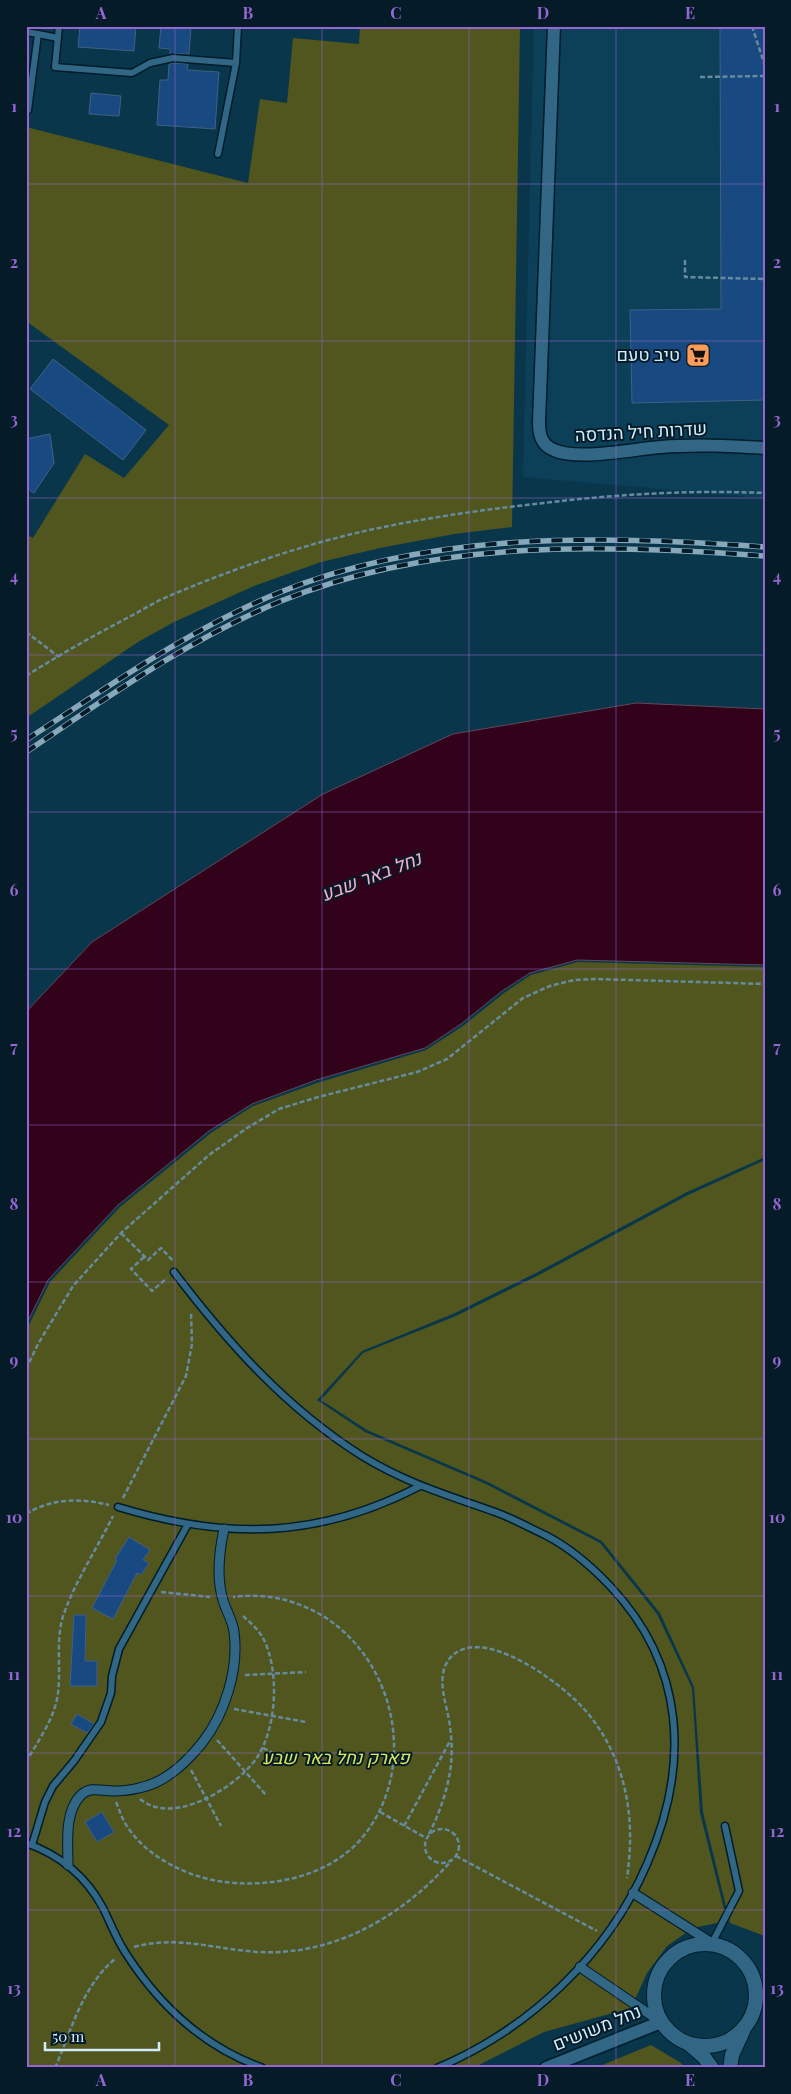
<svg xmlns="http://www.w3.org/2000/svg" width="791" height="2094" font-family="'Playfair Display',Heebo,serif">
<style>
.built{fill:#0c4059}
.green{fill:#50561d}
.water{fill:#31021a;stroke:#61485e}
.building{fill:#184981;stroke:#406087}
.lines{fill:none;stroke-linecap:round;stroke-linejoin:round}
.service-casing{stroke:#011c2b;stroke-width:9}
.pedestrian-casing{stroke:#011c2b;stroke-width:11}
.minor-casing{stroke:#011c2b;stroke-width:15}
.tertiary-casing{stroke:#011c2b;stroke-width:16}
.path{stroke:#678b9e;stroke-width:2.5;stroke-dasharray:5 2.5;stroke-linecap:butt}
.service{stroke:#316784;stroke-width:6}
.pedestrian{stroke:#316784;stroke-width:9}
.minor{stroke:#316784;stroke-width:12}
.tertiary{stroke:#316784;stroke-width:14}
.rail-casing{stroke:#87a8bb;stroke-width:5.5}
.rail{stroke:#051c28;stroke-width:4;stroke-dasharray:11;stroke-linecap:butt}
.grid{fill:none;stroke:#9566d2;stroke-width:1;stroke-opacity:0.55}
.labels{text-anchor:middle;stroke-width:4;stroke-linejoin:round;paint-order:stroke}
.poi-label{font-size:18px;fill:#d1ecfd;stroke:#051c28;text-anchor:end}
.street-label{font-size:18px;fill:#d1ecfd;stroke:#051c28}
.park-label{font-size:18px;font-style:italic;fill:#dae759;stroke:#051c28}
.water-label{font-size:19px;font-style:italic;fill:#faaccb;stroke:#051c28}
.neatline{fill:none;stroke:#9566d2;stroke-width:2}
.grid-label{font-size:16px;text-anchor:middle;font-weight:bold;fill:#9566d2}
</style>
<rect width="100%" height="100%" fill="#0a364b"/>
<polygon class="built" points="534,26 765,26 765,498 523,477"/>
<g class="green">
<polygon points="360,26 520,26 512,527 454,534 380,548 321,562 254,586 174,622 138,642 26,718 26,534 33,538 85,454 124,478 169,425 26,321 26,127 248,183 260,99 287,103 293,38 359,44"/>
<polygon points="578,962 765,967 765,1157 687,1192 538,1272 455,1313 362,1351 317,1400 365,1432 486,1484 600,1543 657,1614 692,1688 700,1813 727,1921 693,1928 667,1946 647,1973 631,2008 544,2032 473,2068 26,2068 26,1331 50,1282 120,1207 211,1133 253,1106 317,1083 426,1050 463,1026 504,993 531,975"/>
<polygon points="765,1160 765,1936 730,1923 703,1812 694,1687 660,1613 602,1541 488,1482 367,1430 321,1400 363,1353 456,1316 539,1275 688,1195"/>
<polygon points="651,2045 681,2063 684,2068 595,2068"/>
</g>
<polygon class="water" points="636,703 765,709 765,965 577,960 530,973 502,991 461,1024 425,1048 316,1080 252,1104 209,1131 118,1205 48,1280 26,1325 26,1012 92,942 323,794 453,734"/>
<g class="building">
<polygon points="80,26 136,26 134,51 78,47"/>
<polygon points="161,26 191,26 189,54 170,54 170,49 159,48"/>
<polygon points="720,26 765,26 765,400 632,403 630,310 721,309"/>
<polygon points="173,63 188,64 187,70 219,72 215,129 157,125 160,80 168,80 169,64"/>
<polygon points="91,93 121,96 119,116 89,114"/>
<polygon points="53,359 146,430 123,460 30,389"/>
<polygon points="50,434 54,463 34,493 26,488 26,439"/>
<polygon points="129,1537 150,1550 143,1560 149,1563 141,1575 137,1573 113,1619 92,1608 117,1560 115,1559"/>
<polygon points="74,1615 86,1615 85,1661 97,1661 97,1686 70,1686"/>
<polygon points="77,1714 94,1724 87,1733 71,1724"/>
<polygon points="102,1812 114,1832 97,1842 85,1822"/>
</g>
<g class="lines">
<g class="service-casing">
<g id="service">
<polyline points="59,26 55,67 132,73 150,63 173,58 236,63 238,26"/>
<polyline points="26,32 38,34 28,110 26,110"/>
<polyline points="38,34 58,38"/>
<polyline points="218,154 236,63"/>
<path d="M174,1272c54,71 112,136 188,184 44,27 85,39 133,56 17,6 35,16 52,24 23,12 45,31 63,50 76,80 80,180 37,278 -39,91 -119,166 -210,204"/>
<path d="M118,1507c109,33 200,32 302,-21"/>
<path d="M26,1843c34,12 60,33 77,65 7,14 13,30 22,44 33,52 79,95 138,116"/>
<polyline points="32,1845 45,1802 53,1786 74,1761 101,1722 111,1693 112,1676 119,1649 188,1524"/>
<polyline points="712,1943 739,1891 725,1826"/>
</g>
</g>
<g class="pedestrian-casing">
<g id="pedestrian">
<path d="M68,1865c0,-21 -4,-53 13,-70 10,-9 20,-4 32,-4 8,0 18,-1 26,-3 26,-5 47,-25 63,-45 23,-29 37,-74 32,-111 -1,-11 -8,-21 -11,-32 -7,-23 -4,-48 1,-71"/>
<polyline points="633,1893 712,1943"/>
<polyline points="580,1967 661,2022"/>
</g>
</g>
<g class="minor-casing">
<g id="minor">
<path d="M554,26l-15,396c0,12 2,23 15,28 24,11 79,-1 107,-3 34,-3 69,-1 104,1"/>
<polyline points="546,2068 661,2022"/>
</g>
</g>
<g class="tertiary-casing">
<g id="tertiary">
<circle cx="705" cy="1995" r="51"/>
<polyline points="689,2044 704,2057 712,2068"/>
<polyline points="730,2068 732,2055 743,2031"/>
</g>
</g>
<g class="path">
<polyline points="752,26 765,66"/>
<polyline points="700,77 765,76"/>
<polyline points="685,260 685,277 765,279"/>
<polyline points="26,632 59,657"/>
<path d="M26,676c33,-21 67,-40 101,-58 14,-7 27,-16 42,-22 59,-25 121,-47 183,-62 63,-15 128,-24 192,-31 74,-9 147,-13 221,-10"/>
<polyline points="121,1233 148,1260 161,1248 174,1262"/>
<polyline points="144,1257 131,1269 152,1291 167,1278"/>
<polyline points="26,1369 38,1344 73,1286 121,1233 209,1155 247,1128 279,1109 318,1097 417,1072 447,1059 523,998 550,986 574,980 597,979 765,984"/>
<polyline points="123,1498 186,1376 192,1344 191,1312"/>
<path d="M26,1514c26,-16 54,-16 83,-9"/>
<polyline points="161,1592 210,1597"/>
<polyline points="245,1675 306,1672"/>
<polyline points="234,1709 306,1722"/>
<polyline points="217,1740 266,1795"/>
<polyline points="263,1748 294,1763"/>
<path d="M26,1762c12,-21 29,-44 32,-69 3,-25 -2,-49 4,-73 9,-32 36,-73 51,-104"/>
<polyline points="191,1770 221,1826"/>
<path d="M140,1799c33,28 96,-12 116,-40 21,-30 24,-89 7,-121 -5,-9 -12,-15 -20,-22"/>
<path d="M116,1802c3,7 5,14 9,21 19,32 58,52 93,58 49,8 109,-3 143,-42 58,-68 36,-177 -38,-223 -29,-17 -57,-23 -90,-19"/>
<polyline points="380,1812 426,1838"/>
<polyline points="404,1826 450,1741"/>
<circle cx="442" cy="1846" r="17"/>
<path d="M429,1834c11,-22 19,-45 22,-69 1,-12 1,-25 -1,-38 -2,-21 -16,-50 0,-69 29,-33 100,18 123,40 17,15 32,37 41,58 17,40 19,80 13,122"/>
<polyline points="456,1856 597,1931"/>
<path d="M134,1947c40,-11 73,0 113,4 81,9 153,-32 205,-91"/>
<path d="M55,2068c17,-39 27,-82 61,-110"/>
</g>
<use href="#service" class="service"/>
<use href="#pedestrian" class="pedestrian"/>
<use href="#minor" class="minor"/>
<use href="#tertiary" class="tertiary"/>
<g class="rail-casing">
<g id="rail">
<path d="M26,740c82,-53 162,-110 252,-147 153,-62 325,-58 487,-46"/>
<path d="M26,752c82,-55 163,-113 255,-151 152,-62 323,-57 484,-45"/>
</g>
</g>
<use href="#rail" class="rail"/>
</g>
<path class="grid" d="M175,26v2042M322,26v2042M469,26v2042M616,26v2042M26,184h739M26,341h739M26,498h739M26,655h739M26,812h739M26,969h739M26,1125h739M26,1282h739M26,1439h739M26,1596h739M26,1753h739M26,1910h739"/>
<defs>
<g id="supermarket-square" transform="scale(1.25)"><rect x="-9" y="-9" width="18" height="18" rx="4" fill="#fd9c57" stroke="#051c28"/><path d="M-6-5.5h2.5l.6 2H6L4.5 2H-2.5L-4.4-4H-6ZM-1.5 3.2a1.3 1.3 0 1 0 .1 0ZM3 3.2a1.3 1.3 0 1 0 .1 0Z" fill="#111"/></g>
</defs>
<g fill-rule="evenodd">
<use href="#supermarket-square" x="698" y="355"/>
</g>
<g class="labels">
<g class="poi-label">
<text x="680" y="361">טיב טעם</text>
</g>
<g class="street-label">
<text transform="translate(641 432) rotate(-3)" y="6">שדרות חיל הנדסה</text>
<text transform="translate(597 2028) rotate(-22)" y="6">נחל משושים</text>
</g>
<g class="park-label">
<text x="336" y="1764">פארק נחל באר שבע</text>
</g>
<g class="water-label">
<text transform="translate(371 876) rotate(-21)" y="7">נחל באר שבע</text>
</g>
</g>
<rect width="791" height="2094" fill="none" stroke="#051c28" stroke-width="55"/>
<path d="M45 2042v8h114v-8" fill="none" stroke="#d1ecfd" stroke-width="2.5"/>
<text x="52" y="2042" font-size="15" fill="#d1ecfd" stroke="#051c28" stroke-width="4" paint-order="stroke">50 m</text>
<rect x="28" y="28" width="736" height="2038" class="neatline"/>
<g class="grid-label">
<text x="101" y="19">A</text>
<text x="248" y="19">B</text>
<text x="396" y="19">C</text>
<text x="543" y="19">D</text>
<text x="690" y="19">E</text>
<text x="14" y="112">1</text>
<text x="777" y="112">1</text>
<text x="14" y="268">2</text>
<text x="777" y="268">2</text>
<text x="14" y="425">3</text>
<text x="777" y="425">3</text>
<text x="14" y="582">4</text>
<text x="777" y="582">4</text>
<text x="14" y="739">5</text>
<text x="777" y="739">5</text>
<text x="14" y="896">6</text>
<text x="777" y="896">6</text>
<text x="14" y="1053">7</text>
<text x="777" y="1053">7</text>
<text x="14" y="1210">8</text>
<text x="777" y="1210">8</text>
<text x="14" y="1366">9</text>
<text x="777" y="1366">9</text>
<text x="14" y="1523">10</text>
<text x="777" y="1523">10</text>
<text x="14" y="1680">11</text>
<text x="777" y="1680">11</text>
<text x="14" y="1837">12</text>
<text x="777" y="1837">12</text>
<text x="14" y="1994">13</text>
<text x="777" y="1994">13</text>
<text x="101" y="2086">A</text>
<text x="248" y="2086">B</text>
<text x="396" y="2086">C</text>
<text x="543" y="2086">D</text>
<text x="690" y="2086">E</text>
</g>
</svg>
